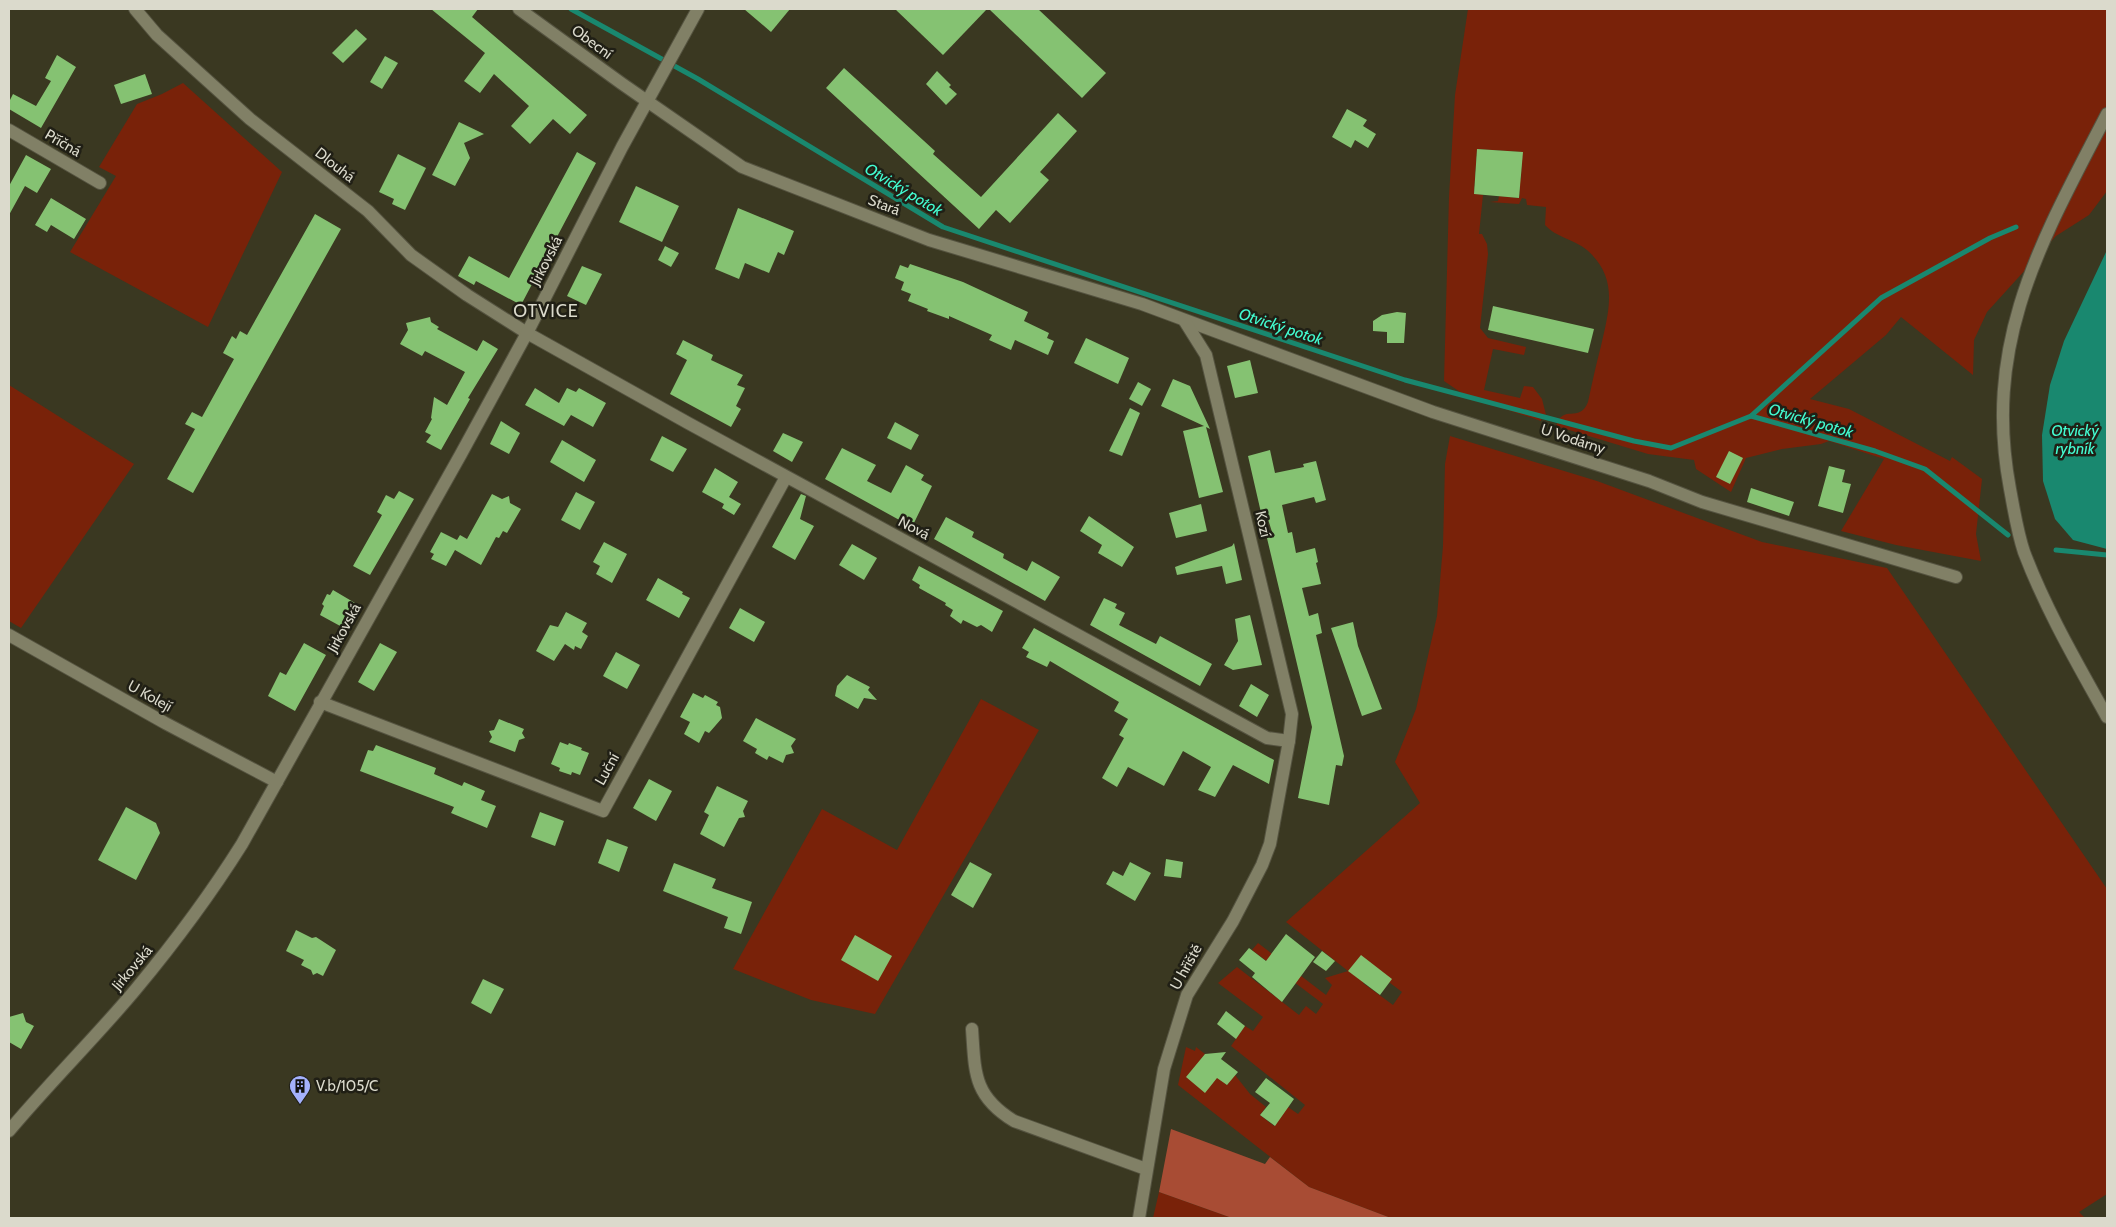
<svg xmlns="http://www.w3.org/2000/svg" width="2116" height="1227" font-family="Cabin,sans-serif">
<style>
.green{fill:#792209;fill-rule:evenodd}
.forest{fill:#a84c34}
.water{fill:#19886f}
.lines{fill:none;stroke-linecap:round;stroke-linejoin:round}
.stream{stroke:#19886f;stroke-width:5}
.building{fill:#85c272}
.minor-casing{stroke:#555340;stroke-width:14}
.tertiary-casing{stroke:#555340;stroke-width:14}
.secondary-casing{stroke:#555340;stroke-width:14}
.minor{stroke:#818066;stroke-width:12}
.tertiary{stroke:#818066;stroke-width:12}
.secondary{stroke:#818066;stroke-width:12}
.labels{text-anchor:middle;stroke-width:5;stroke-linejoin:round;paint-order:stroke}
.street-label{font-size:15px;fill:#dbdacc;stroke:#201f15}
.poi-label{font-size:15px;fill:#dbdacc;stroke:#201f15;text-anchor:start}
.water-label{font-size:16px;font-style:italic;fill:#43fcd1;stroke:#201f15}
.quarter-label{font-size:18px;letter-spacing:1px;fill:#dbdacc;stroke:#201f15}
</style>
<rect width="100%" height="100%" fill="#3a3821"/>
<g class="green">
<path d="M1468,9h639v182l-18,24 -33,21 -69,76 -13,28 -1,35 -72,-58 -15,18 -76,64 39,10 101,52 2,-4 30,22 -6,55 5,27 -85,-16 -55,-14 43,-72 -55,-18 -8,3 -39,5 -36,9 -15,34 -35,-23 -2,-9 -46,-6 -92,-28c7,-23 23,-2 32,-24 4,-19 8,-37 13,-56 8,-35 18,-68 -14,-96 -13,-11 -32,-13 -42,-25l1,-18 -19,-2 -1,-6 -4,-1 -3,6 -29,-2 8,-1 1,-5 20,2 1,-12 -2,-7h3l1,-27 -45,-3 -3,44 9,2 -4,39h3l5,10 1,10 -8,74 8,10 38,9 -2,8 -31,-6 -9,41 36,8 4,-12 9,1 9,12 4,16 -4,-1 -1,7 -75,-25 -22,-15 5,-184 6,-102z"/>
<polygon points="183,83 282,172 208,327 70,252 116,176 99,167 137,104 162,94"/>
<polygon points="9,385 134,464 21,628 9,621"/>
<path d="M1450,436l147,45 165,61 125,26 220,321v305l-28,18 6,6h-694l-82,-31 -131,-102 8,-38 9,4 1,-4 9,7 -18,23 18,15 9,-17 13,10 8,-10 15,19 16,13 -6,8 14,11 14,-19 10,7 7,-9 -74,-59 14,-20 8,5 10,-14 -45,-34 19,-16 62,48 7,-9 10,8 7,-10 -71,-54 6,-7 68,52 6,-10 -7,-7 23,-7 -62,-49 134,-119 -25,-41 21,-53 21,-93 6,-70 2,-82zM1373,970l29,22 -9,13 -30,-22z"/>
<polygon points="981,699 1039,730 875,1014 811,1000 733,969 822,809 897,850"/>
<polygon points="1159,1192 1232,1218 1153,1218"/>
</g>
<polygon class="forest" points="1171,1129 1265,1164 1270,1157 1309,1187 1391,1218 1232,1218 1159,1192"/>
<polygon class="water" points="2107,250 2107,549 2073,540 2055,519 2043,481 2042,435 2050,385 2064,341"/>
<g class="lines">
<g class="stream">
<polyline points="571,9 698,79 943,227 1405,380 1634,441 1671,448 1751,416 1875,451 1925,469 2008,535"/>
<polyline points="1751,416 1881,298 1990,238 2016,227"/>
<polyline points="2056,550 2107,555"/>
</g>
</g>
<g class="building">
<polygon points="431,9 478,9 472,17 587,115 570,134 553,119 530,144 511,126 529,106 494,74 480,93 464,81 485,53"/>
<polygon points="744,9 790,9 771,32"/>
<polygon points="895,9 987,9 943,55"/>
<polygon points="989,9 1038,9 1106,73 1082,98"/>
<polygon points="356,29 367,39 343,63 332,53"/>
<polygon points="57,55 76,67 41,128 9,109 9,102 13,94 36,106 51,81 45,78"/>
<polygon points="385,56 398,63 382,89 370,82"/>
<polygon points="844,68 935,151 933,154 981,197 1058,113 1077,131 1040,172 1049,180 1010,223 996,210 979,229 826,88"/>
<polygon points="937,71 951,85 949,87 957,94 946,105 926,84"/>
<polygon points="145,74 152,94 121,104 114,85"/>
<polygon points="1347,109 1367,120 1363,126 1376,134 1368,148 1355,140 1351,148 1332,137"/>
<polygon points="459,122 484,134 464,143 470,158 455,186 432,175"/>
<polygon points="1477,149 1523,152 1519,198 1474,194"/>
<polygon points="577,152 596,163 521,305 476,281 474,285 458,276 469,256 509,278"/>
<polygon points="398,154 426,168 405,210 392,204 394,199 379,192"/>
<polygon points="26,155 51,169 37,193 25,186 9,215 9,186"/>
<polygon points="636,186 679,206 662,242 619,222"/>
<polygon points="51,198 86,219 74,239 51,225 47,232 35,225"/>
<polygon points="738,208 794,231 784,255 778,252 769,273 745,263 739,279 715,269"/>
<polygon points="315,214 341,229 193,493 167,479 195,429 185,424 192,412 202,417 234,359 223,353 232,336 236,339 240,331 247,335"/>
<polygon points="665,246 679,253 671,267 658,260"/>
<polygon points="910,264 963,282 1028,312 1024,321 1049,333 1047,338 1054,341 1048,355 1015,340 1011,350 989,340 992,335 949,316 949,319 927,311 928,309 908,301 911,294 901,290 904,282 895,278 900,265 908,268"/>
<polygon points="582,266 602,274 586,305 567,296"/>
<polygon points="1493,306 1594,329 1588,353 1488,330"/>
<polygon points="1397,312 1406,313 1404,343 1387,343 1387,332 1373,331 1373,321 1382,315"/>
<polygon points="430,317 431,322 439,327 437,329 477,351 483,340 498,349 468,398 470,399 441,450 426,442 431,435 425,432 432,419 431,418 434,397 447,405 465,372 425,351 422,356 400,344 408,330 406,323"/>
<polygon points="1086,338 1129,358 1118,384 1074,363"/>
<polygon points="683,340 713,355 711,360 743,375 737,385 745,388 736,406 741,409 731,427 670,394 687,360 676,354"/>
<polygon points="1250,360 1258,393 1235,398 1227,366"/>
<polygon points="1173,379 1190,386 1210,429 1206,427 1223,492 1199,498 1183,431 1204,426 1161,406"/>
<polygon points="1138,382 1151,389 1142,406 1129,399"/>
<polygon points="535,388 559,403 567,388 576,392 579,388 606,403 593,427 571,415 564,426 525,405"/>
<polygon points="1130,408 1140,413 1122,456 1109,451"/>
<polygon points="501,421 520,433 509,454 490,444"/>
<polygon points="895,422 919,435 911,450 887,438"/>
<polygon points="783,433 803,442 792,462 773,451"/>
<polygon points="662,436 687,449 673,472 650,460"/>
<polygon points="562,440 596,460 584,482 550,462"/>
<polygon points="842,448 876,465 867,481 891,493 906,465 924,475 921,480 932,486 912,527 825,479"/>
<polygon points="1270,450 1275,473 1304,467 1303,464 1316,461 1326,500 1316,503 1314,497 1282,505 1288,533 1292,532 1296,553 1315,548 1318,562 1316,563 1321,584 1302,588 1309,616 1318,613 1322,633 1316,635 1344,756 1342,766 1336,765 1329,805 1298,798 1312,727 1266,534 1272,532 1267,516 1262,517 1248,456"/>
<polygon points="1729,451 1743,458 1730,484 1716,477"/>
<polygon points="1829,466 1845,470 1842,482 1851,484 1843,513 1818,506"/>
<polygon points="715,468 738,482 729,497 741,504 734,515 722,508 724,504 702,492"/>
<polygon points="1751,488 1794,502 1789,516 1747,502"/>
<polygon points="399,491 414,499 370,575 353,566 382,515 377,512 386,495 394,499"/>
<polygon points="576,492 595,502 580,530 561,520"/>
<polygon points="492,494 502,499 509,496 510,503 521,509 507,533 503,531 499,538 496,537 481,565 455,550 446,566 431,559 434,554 430,552 441,532 457,540 460,535 467,539"/>
<polygon points="801,494 806,496 800,519 814,526 795,560 772,547"/>
<polygon points="1201,504 1207,531 1176,538 1169,513"/>
<polygon points="1089,516 1134,547 1122,567 1098,553 1102,545 1080,531"/>
<polygon points="946,517 974,532 972,537 1004,554 1003,558 1027,571 1032,561 1060,577 1045,601 934,539"/>
<polygon points="604,542 627,554 612,583 596,574 600,566 593,562"/>
<polygon points="1234,543 1242,580 1226,584 1222,566 1177,575 1175,567 1232,546"/>
<polygon points="852,544 877,558 864,580 839,565"/>
<polygon points="919,566 1003,611 992,632 981,625 977,627 963,620 961,624 950,616 953,610 945,605 946,603 919,588 920,585 912,580"/>
<polygon points="658,578 683,592 682,594 690,598 679,618 646,600"/>
<polygon points="333,590 355,603 342,627 320,615 324,606 322,604 327,594 330,595"/>
<polygon points="1104,598 1117,604 1115,608 1125,613 1119,625 1156,644 1160,636 1212,664 1200,686 1090,625"/>
<polygon points="740,608 765,622 754,642 729,628"/>
<polygon points="566,612 587,623 582,632 588,636 581,649 575,646 574,650 565,644 554,661 536,651 550,625 558,627"/>
<polygon points="1250,615 1262,665 1233,670 1224,665 1238,641 1235,619"/>
<polygon points="1353,622 1358,646 1382,709 1362,716 1331,628"/>
<polygon points="1034,628 1274,760 1269,784 1233,765 1215,797 1198,790 1211,767 1183,751 1164,786 1128,767 1117,787 1102,778 1124,738 1119,735 1128,719 1114,711 1119,702 1050,661 1047,667 1026,657 1029,652 1022,648"/>
<polygon points="304,643 326,655 295,711 268,696 280,672 286,675"/>
<polygon points="380,643 397,652 374,691 358,682"/>
<polygon points="616,652 640,665 627,689 603,676"/>
<polygon points="847,675 870,687 868,690 877,700 864,698 858,709 835,696 837,686"/>
<polygon points="1251,684 1269,695 1257,717 1239,706"/>
<polygon points="693,693 703,698 705,695 718,702 716,705 720,707 722,718 709,733 705,731 699,743 684,734 690,722 680,717"/>
<polygon points="756,718 796,739 791,746 794,753 786,755 783,763 769,756 767,760 755,753 757,749 743,741"/>
<polygon points="499,719 524,729 522,733 525,738 519,740 515,752 489,742 492,737 489,731 494,730"/>
<polygon points="560,742 568,745 569,743 582,748 581,750 589,753 580,775 572,772 571,775 559,771 560,768 551,764"/>
<polygon points="376,745 436,768 434,774 462,786 464,782 485,791 481,800 496,806 487,828 451,813 454,807 360,771 368,750 373,751"/>
<polygon points="649,779 672,791 656,821 633,808"/>
<polygon points="717,786 748,801 743,811 745,817 739,818 724,847 700,834 709,815 704,812"/>
<polygon points="126,807 156,823 160,833 136,880 98,860"/>
<polygon points="540,812 564,821 555,846 531,837"/>
<polygon points="607,839 628,847 619,872 598,863"/>
<polygon points="1166,859 1183,862 1181,878 1164,876"/>
<polygon points="970,862 992,874 973,908 951,895"/>
<polygon points="1130,862 1151,873 1135,901 1106,884 1113,871 1123,876"/>
<polygon points="674,863 716,879 712,888 752,902 741,934 724,928 728,917 663,891"/>
<polygon points="296,930 312,938 316,937 336,950 323,976 317,973 313,975 311,970 301,965 304,960 286,951"/>
<polygon points="1286,934 1315,957 1282,1002 1252,977 1255,973 1239,960 1249,948 1266,961"/>
<polygon points="855,935 892,956 878,981 841,960"/>
<polygon points="1322,951 1335,961 1326,971 1313,962"/>
<polygon points="1361,955 1392,979 1380,995 1348,971"/>
<polygon points="483,979 504,989 491,1014 471,1003"/>
<polygon points="1226,1011 1245,1026 1236,1039 1217,1024"/>
<polygon points="23,1013 26,1022 34,1026 21,1049 9,1042 9,1017"/>
<polygon points="1226,1052 1221,1059 1238,1072 1227,1085 1217,1078 1205,1093 1186,1077 1205,1054"/>
<polygon points="1266,1078 1294,1099 1275,1126 1260,1115 1270,1103 1255,1092"/>
</g>
<g class="lines">
<g class="minor-casing">
<g id="minor">
<polyline points="135,9 157,35 250,119 368,211 411,255 467,295 527,333 688,423 1267,738 1289,741"/>
<polyline points="519,9 621,83 742,167 929,240 1142,304 1433,412 1649,481 1702,502 1956,577"/>
<polyline points="9,130 100,183"/>
<polyline points="9,635 165,723 277,782"/>
<polyline points="320,702 603,811 786,477"/>
<path d="M972,1029c3,43 1,67 42,92l132,48"/>
<polyline points="1139,1218 1164,1069 1187,995 1233,921 1262,865 1270,844 1289,741 1292,714 1206,355 1184,320"/>
</g>
</g>
<g class="tertiary-casing">
<path id="tertiary" d="M2107,114c-65,126 -125,227 -97,375 4,21 7,42 14,63 22,58 53,111 83,165"/>
</g>
<g class="secondary-casing">
<path id="secondary" d="M9,1131c41,-49 87,-94 127,-142 39,-47 74,-94 106,-145l219,-390 66,-121 95,-186 76,-138"/>
</g>
<use href="#minor" class="minor"/>
<use href="#tertiary" class="tertiary"/>
<use href="#secondary" class="secondary"/>
</g>
<defs>
<g id="building-pin" transform="scale(1.125)"><path d="M0 17L-7.5 6A9.5 9.5 0 1 1 7.5 6Z" fill="#a4b1fc" stroke="#201f15"/><path d="M-4-6H4V6H1V3H-1V6H-4ZM-2.5-4.3h1.7v1.8h-1.7ZM.8-4.3h1.7v1.8H.8ZM-2.5-1h1.7V.8h-1.7ZM.8-1h1.7V.8H.8Z" fill="#111"/></g>
</defs>
<g fill-rule="evenodd">
<use href="#building-pin" x="300" y="1086"/>
</g>
<g class="labels">
<g class="street-label">
<text transform="translate(592 42) rotate(36)" y="5">Obecní</text>
<text transform="translate(63 143) rotate(30)" y="5">Příčná</text>
<text transform="translate(335 165) rotate(38)" y="5">Dlouhá</text>
<text transform="translate(884 205) rotate(21)" y="5">Stará</text>
<text transform="translate(546 261) rotate(-63)" y="5">Jirkovská</text>
<text transform="translate(1573 439) rotate(18)" y="5">U Vodárny</text>
<text transform="translate(1263 524) rotate(77)" y="5">Kozí</text>
<text transform="translate(914 528) rotate(28)" y="5">Nová</text>
<text transform="translate(344 628) rotate(-61)" y="5">Jirkovská</text>
<text transform="translate(150 696) rotate(29)" y="5">U Kolejí</text>
<text transform="translate(607 769) rotate(-61)" y="5">Luční</text>
<text transform="translate(1186 967) rotate(-61)" y="5">U hřiště</text>
<text transform="translate(132 968) rotate(-50)" y="5">Jirkovská</text>
</g>
<g class="poi-label">
<text x="316" y="1091">V.b/105/C</text>
</g>
<g class="water-label">
<text transform="translate(904 189) rotate(31)" y="6">Otvický potok</text>
<text transform="translate(1281 326) rotate(18)" y="6">Otvický potok</text>
<text transform="translate(1811 420) rotate(16)" y="6">Otvický potok</text>
<text x="2075" y="436">Otvický<tspan x="2075" dy="18">rybník</tspan></text>
</g>
<g class="quarter-label">
<text x="546" y="317">OTVICE</text>
</g>
</g>
<rect width="2116" height="1227" fill="none" stroke="#dbdacc" stroke-width="20"/>
</svg>
